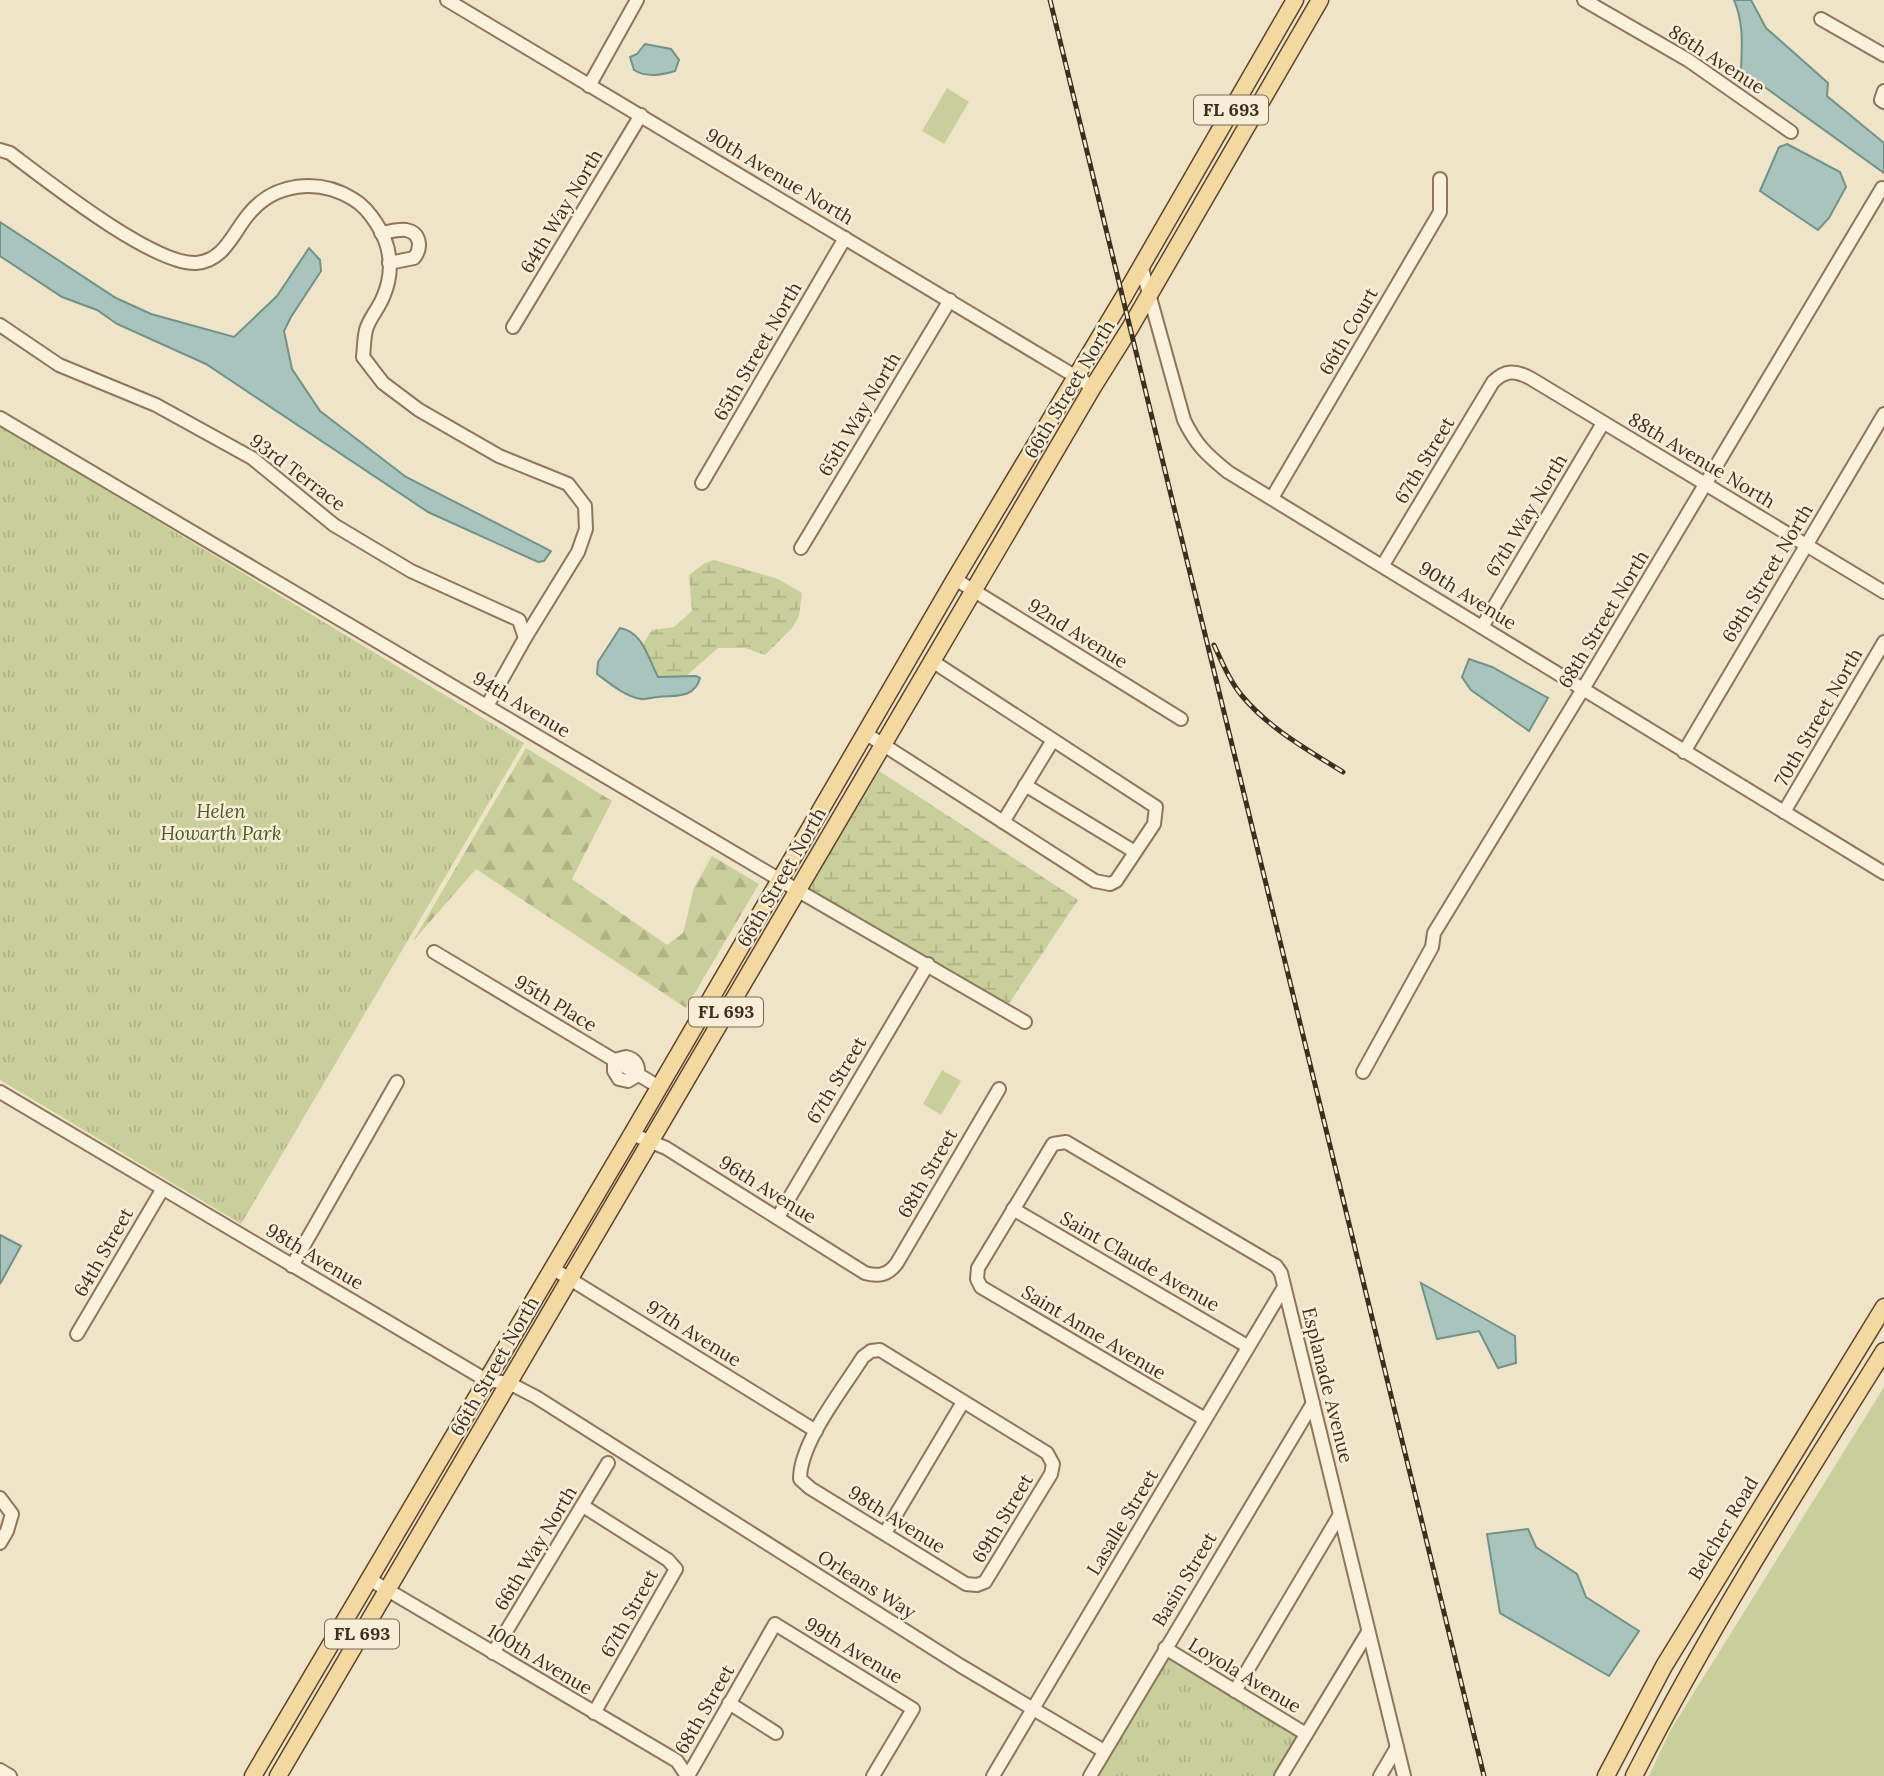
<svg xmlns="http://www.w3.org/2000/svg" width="1884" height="1776" font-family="Lora,serif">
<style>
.grass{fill:#c9cf9b}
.forest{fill:url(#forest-firs)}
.wetland{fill:url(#wetland-marsh)}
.park{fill:url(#park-tufts)}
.water{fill:#a9c4bc;stroke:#6f938a;stroke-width:2}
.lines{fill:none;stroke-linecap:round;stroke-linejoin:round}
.minor-casing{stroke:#8d765c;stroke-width:16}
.major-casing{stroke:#5b4430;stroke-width:19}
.minor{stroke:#faf1dc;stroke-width:12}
.major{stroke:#f3d9a0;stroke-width:16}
.rail-casing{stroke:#3d2e20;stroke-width:5}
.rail{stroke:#f7eed8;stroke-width:2.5;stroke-dasharray:8;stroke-linecap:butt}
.labels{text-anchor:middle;stroke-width:5;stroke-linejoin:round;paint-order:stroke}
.shield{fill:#f7eed8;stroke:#756857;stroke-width:2}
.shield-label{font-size:18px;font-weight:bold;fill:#3d2e20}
.street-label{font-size:19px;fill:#3d2e20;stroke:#f7eed8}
.park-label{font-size:19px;font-style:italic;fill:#4d5a26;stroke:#f7eed8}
</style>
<defs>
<pattern id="forest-firs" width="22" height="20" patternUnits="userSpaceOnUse" patternTransform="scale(1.75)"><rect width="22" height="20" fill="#c9cf9b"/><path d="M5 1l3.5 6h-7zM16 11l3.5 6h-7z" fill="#aeb285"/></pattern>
<pattern id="wetland-marsh" width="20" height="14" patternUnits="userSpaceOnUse" patternTransform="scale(1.75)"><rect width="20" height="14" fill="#c9cf9b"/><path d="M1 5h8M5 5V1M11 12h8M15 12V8" fill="none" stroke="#aeb285"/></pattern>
<pattern id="park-tufts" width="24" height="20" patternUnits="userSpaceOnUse" patternTransform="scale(1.75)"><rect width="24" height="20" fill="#c9cf9b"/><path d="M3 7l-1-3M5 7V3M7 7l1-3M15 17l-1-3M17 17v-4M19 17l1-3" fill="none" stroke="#aeb285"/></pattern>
</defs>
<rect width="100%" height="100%" fill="#f0e4c8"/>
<g class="grass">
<polygon points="947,88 969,102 944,144 922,131"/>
<polygon points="942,1070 961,1081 941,1115 923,1104"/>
<polygon points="1884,1387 1884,1776 1649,1776 1670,1731"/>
</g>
<polygon class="forest" points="526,748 612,801 572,879 667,945 683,933 694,888 712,856 759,884 686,1008 476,869 413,941"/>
<g class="wetland">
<polygon points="714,560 778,579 802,593 799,616 792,628 765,655 745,648 718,648 685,677 658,677 643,644 652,630 674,627 692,611 689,575 705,563"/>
<polygon points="879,771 1078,900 1008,1005 808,890"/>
</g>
<g class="park">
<polygon points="0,426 524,743 241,1224 0,1080"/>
<polygon points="1165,1644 1306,1729 1286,1776 1087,1776"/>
</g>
<g class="water">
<path d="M1734,0h17l15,28 62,55 -1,13 57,47v30l-143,-103c1,-24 3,-47 -7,-70z"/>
<path d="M645,44l26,5 8,11 -4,11c-14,4 -28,7 -41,-1l-4,-13 7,-3z"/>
<polygon points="1787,144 1840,172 1846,187 1829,218 1818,230 1760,191 1779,147"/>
<polygon points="0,222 116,298 151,314 234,337 277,296 309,248 320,260 321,271 291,317 284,331 292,369 320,411 406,477 551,551 544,561 538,562 428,512 206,364 117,324 97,310 62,297 0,256"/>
<path d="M620,628c23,4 28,30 38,49l38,-1 4,2c-6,21 -24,17 -42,19 -5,0 -12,3 -17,2 -15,-2 -32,-16 -44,-25l1,-12z"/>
<polygon points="1469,659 1492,667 1548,698 1529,731 1471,690 1462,677"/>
<polygon points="0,1235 21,1246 0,1284"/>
<polygon points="1421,1283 1515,1336 1516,1363 1498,1368 1479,1331 1437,1339"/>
<polygon points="1528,1529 1536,1547 1577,1574 1586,1597 1639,1631 1609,1676 1500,1613 1487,1534"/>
</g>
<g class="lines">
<g class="minor-casing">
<g id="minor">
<polyline points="447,0 1093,387"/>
<polyline points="1584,0 1688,60 1791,132"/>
<polyline points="1821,19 1884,55"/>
<polyline points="589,86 637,0"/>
<polyline points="1884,91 1881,100 1884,102"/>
<path d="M0,150l10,3c36,27 143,112 186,110 28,-2 37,-30 52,-48 26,-33 71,-37 105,-16 17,10 34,37 36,57 3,17 -2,36 -11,51 -4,7 -10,15 -12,23 -2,8 -2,18 -3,27l20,26 36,27 80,46 69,28 17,22 1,23 -8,23 -53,86 -38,68"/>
<path d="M381,233c8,-1 17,-4 25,-3 15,3 16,18 8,28l-25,5"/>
<path d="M1141,265l43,155c12,25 23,35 44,52l656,401"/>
<polyline points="0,325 59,365 156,405 252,458 334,525 411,571 519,620 525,638"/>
<polyline points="513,327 641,115"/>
<polyline points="0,418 797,890 1025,1022"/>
<polyline points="702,483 845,238"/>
<polyline points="1272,498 1440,212 1440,179"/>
<polyline points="801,548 950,300"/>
<path d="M1383,565l110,-183c12,-12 22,-12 37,-4l354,214"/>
<polyline points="955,579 1181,719"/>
<polyline points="1482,627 1603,423"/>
<polyline points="865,733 1095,881 1110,884 1116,881 1154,824 1156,807 932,661"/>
<polyline points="1684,752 1884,414"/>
<polyline points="1025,785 1135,852"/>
<polyline points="1784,812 1884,642"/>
<polyline points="1003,822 1053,740"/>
<polyline points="434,952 659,1087"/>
<path d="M626,1057c10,2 13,9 12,18l-10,6 -9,-2 -5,-8v-11z"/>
<polyline points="1363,1072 1432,947 1434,933 1583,689 1882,188 1884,189"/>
<polyline points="0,1092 486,1380 509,1383 536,1397 961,1666 1104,1751"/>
<path d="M632,1134l34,14 199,125c14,4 23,2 32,-10l102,-174"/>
<polyline points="1013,1209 1247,1346"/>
<polyline points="778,1217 928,964"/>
<polyline points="292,1266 397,1082"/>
<polyline points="552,1268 816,1431"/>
<polyline points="77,1334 162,1190"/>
<path d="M880,1350l167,103 6,11 -2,10 -66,108 -8,3 -11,-1 -156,-96 -10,-9c0,-37 43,-90 63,-122l8,-6z"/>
<polyline points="1205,1419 981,1287 977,1279 978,1268 1053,1144 1066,1142 1276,1266 1281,1273 1404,1776"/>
<polyline points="0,1498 12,1514 7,1531 0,1543"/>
<polyline points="583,1506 668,1560 676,1569 594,1713"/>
<polyline points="885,1533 963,1402"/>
<polyline points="369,1579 677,1761 687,1776"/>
<polyline points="1165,1648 1306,1734"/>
<polyline points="493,1653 608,1463"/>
<polyline points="1235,1691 1339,1516"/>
<polyline points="729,1703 776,1733"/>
<polyline points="0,1770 10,1776"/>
<polyline points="688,1776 775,1624 913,1709 873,1776"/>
<polyline points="993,1776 1284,1287"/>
<polyline points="1090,1776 1313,1403"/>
<polyline points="1281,1776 1368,1632"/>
<polyline points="1380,1776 1397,1747"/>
</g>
</g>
<g class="major-casing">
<g id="major">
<polyline points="253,1776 632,1134 955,579 1123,298 1295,0"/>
<polyline points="278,1776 1093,387 1130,328 1320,0"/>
<polyline points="1606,1776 1664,1666 1884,1307"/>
<path d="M1634,1776c75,-147 163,-286 250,-425"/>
</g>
</g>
<use href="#minor" class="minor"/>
<use href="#major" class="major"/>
<g class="rail-casing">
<g id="rail">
<polyline points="1050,0 1484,1776"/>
<path d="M1214,645c8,17 16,37 29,52 27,32 65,53 100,75"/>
</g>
</g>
<use href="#rail" class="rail"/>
</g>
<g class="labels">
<g class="shield">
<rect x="1194" y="95.5" width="74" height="29" rx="5"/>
<rect x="689" y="997.5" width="74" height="29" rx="5"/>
<rect x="325" y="1619.5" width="74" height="29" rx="5"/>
</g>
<g class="shield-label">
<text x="1231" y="116">FL 693</text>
<text x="726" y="1018">FL 693</text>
<text x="362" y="1640">FL 693</text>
</g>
<g class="street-label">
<text transform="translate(1717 59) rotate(33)" y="7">86th Avenue</text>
<text transform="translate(780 176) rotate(31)" y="7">90th Avenue North</text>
<text transform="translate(561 211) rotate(-59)" y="7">64th Way North</text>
<text transform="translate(1348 331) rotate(-60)" y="7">66th Court</text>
<text transform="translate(757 351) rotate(-60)" y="7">65th Street North</text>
<text transform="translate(1069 389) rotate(-59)" y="7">66th Street North</text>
<text transform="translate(859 414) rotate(-59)" y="7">65th Way North</text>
<text transform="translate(1424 460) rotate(-59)" y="7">67th Street</text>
<text transform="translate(1702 460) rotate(31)" y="7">88th Avenue North</text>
<text transform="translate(298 472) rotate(37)" y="7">93rd Terrace</text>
<text transform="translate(1526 515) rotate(-59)" y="7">67th Way North</text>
<text transform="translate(1767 573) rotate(-59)" y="7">69th Street North</text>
<text transform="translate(1468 595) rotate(32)" y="7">90th Avenue</text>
<text transform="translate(1603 619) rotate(-59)" y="7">68th Street North</text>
<text transform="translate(1078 633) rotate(32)" y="7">92nd Avenue</text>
<text transform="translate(522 704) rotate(31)" y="7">94th Avenue</text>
<text transform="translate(1818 717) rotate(-60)" y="7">70th Street North</text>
<text transform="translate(781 877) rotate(-60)" y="7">66th Street North</text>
<text transform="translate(556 1003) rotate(31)" y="7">95th Place</text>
<text transform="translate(836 1080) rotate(-59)" y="7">67th Street</text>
<text transform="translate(927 1173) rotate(-60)" y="7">68th Street</text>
<text transform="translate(768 1189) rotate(32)" y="7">96th Avenue</text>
<text transform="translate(103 1252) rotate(-60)" y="7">64th Street</text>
<text transform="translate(315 1256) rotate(31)" y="7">98th Avenue</text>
<text transform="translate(1140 1261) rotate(30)" y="7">Saint Claude Avenue</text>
<text transform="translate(1094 1332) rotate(31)" y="7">Saint Anne Avenue</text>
<text transform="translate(694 1333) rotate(32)" y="7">97th Avenue</text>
<text transform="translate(494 1366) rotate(-60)" y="7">66th Street North</text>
<text transform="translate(1328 1385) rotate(76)" y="7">Esplanade Avenue</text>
<text transform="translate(1002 1518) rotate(-59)" y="7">69th Street</text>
<text transform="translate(897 1519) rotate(32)" y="7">98th Avenue</text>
<text transform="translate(1122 1522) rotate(-59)" y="7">Lasalle Street</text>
<text transform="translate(1723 1528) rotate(-59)" y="7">Belcher Road</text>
<text transform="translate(535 1548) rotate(-59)" y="7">66th Way North</text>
<text transform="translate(1184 1579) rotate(-59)" y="7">Basin Street</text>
<text transform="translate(867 1584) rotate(32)" y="7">Orleans Way</text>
<text transform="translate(629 1613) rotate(-61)" y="7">67th Street</text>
<text transform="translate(854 1650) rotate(31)" y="7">99th Avenue</text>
<text transform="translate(540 1659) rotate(31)" y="7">100th Avenue</text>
<text transform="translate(1245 1675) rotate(31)" y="7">Loyola Avenue</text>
<text transform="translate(704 1709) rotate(-60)" y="7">68th Street</text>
</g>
<g class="park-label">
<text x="221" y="818">Helen<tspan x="221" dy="22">Howarth Park</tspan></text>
</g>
</g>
</svg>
